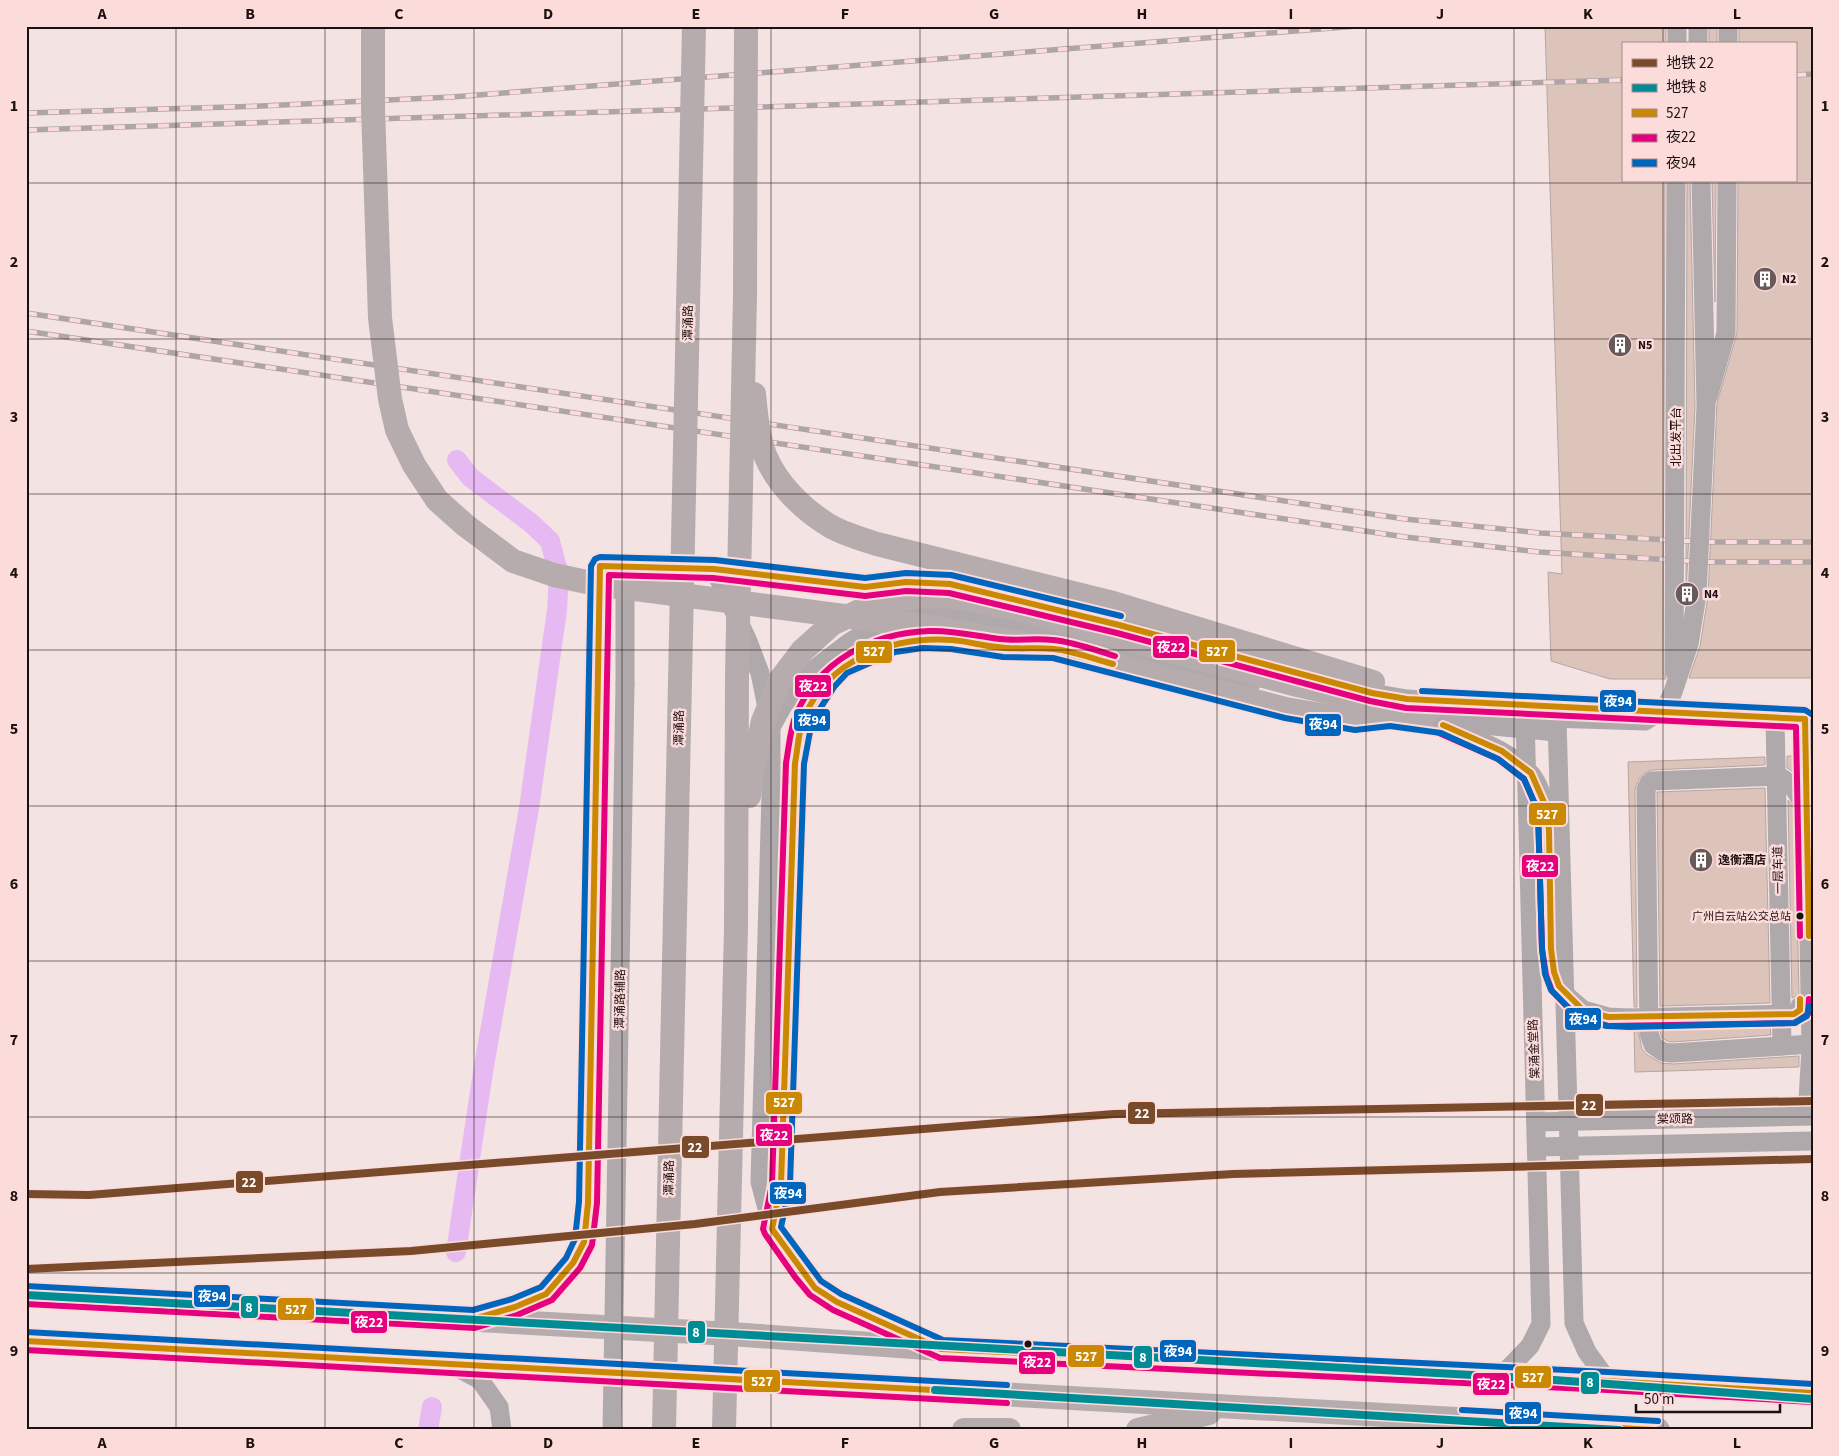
<svg xmlns="http://www.w3.org/2000/svg" width="1839" height="1456" font-family="'Source Sans 3','Noto Sans SC',sans-serif">
<style>
.lines{fill:none;stroke-linecap:round;stroke-linejoin:round}
.canal{stroke:#e6b9f3;stroke-width:20}
.building{fill:#ddc4ba;stroke:#b4a6a4}
.minor{stroke:#b0a9ab;stroke-width:19}
.major{stroke:#b6acad;stroke-width:24}
.rail-casing{stroke:#afa5a7;stroke-width:5.5}
.rail{stroke:#fcdbdb;stroke-width:4;stroke-dasharray:11;stroke-linecap:butt}
.minor-bridge{stroke:#b0a9ab;stroke-width:19}
.major-bridge{stroke:#b6acad;stroke-width:24}
.bus-1-casing{stroke:#fcdbdb;stroke-width:10}
.bus-2-casing{stroke:#fcdbdb;stroke-width:10}
.bus-3-casing{stroke:#fcdbdb;stroke-width:10}
.bus-1{stroke:#cb8803;stroke-width:6}
.bus-2{stroke:#e5007d;stroke-width:6}
.bus-3{stroke:#0065bd;stroke-width:6}
.metro-1-casing{stroke:#fcdbdb;stroke-width:11}
.metro-2-casing{stroke:#fcdbdb;stroke-width:11}
.metro-1{stroke:#7a4b2a;stroke-width:8}
.metro-2{stroke:#008c95;stroke-width:8}
.grid{fill:none;stroke:#1d1010;stroke-width:1;stroke-opacity:0.55}
.bus-dot{fill:#1d1010;stroke:#fcdbdb;stroke-width:2}
.labels{text-anchor:middle;stroke-width:5;stroke-linejoin:round;paint-order:stroke}
.bus-label{font-size:11px;fill:#1d1010;stroke:#fcdbdb;text-anchor:end}
.poi-label{font-size:12px;font-weight:bold;fill:#1d1010;stroke:#fcdbdb;text-anchor:start}
.street-label{font-size:12px;fill:#1d1010;stroke:#fcdbdb}
.line-badge{stroke:#fcdbdb;stroke-width:2}
.badge-label{font-size:14px;text-anchor:middle;font-weight:bold;fill:#fff}
.neatline{fill:none;stroke:#1d1010;stroke-width:2}
.grid-label{font-size:16px;text-anchor:middle;font-weight:bold;fill:#1d1010}
</style>
<rect width="100%" height="100%" fill="#f4e3e3"/>
<g class="lines">
<g class="canal">
<polyline points="456,1252 483,1072 529,808 557,610 559,575 550,541 531,523 470,477 457,460"/>
<polyline points="428,1430 432,1407"/>
</g>
</g>
<g class="building">
<polygon points="1545,26 1666,26 1666,44 1623,44 1623,181 1665,181 1663,671 1666,679 1610,679 1551,661 1548,572 1562,574"/>
<rect x="1709" y="26" width="8" height="18"/>
<polygon points="1739,26 1813,26 1813,678 1689,678 1700,646 1708,596 1717,403 1737,333 1738,181 1795,181 1795,44 1739,44"/>
<polygon points="1687,181 1690,181 1695,406 1686,595"/>
<polygon points="1712,181 1716,181 1715,302"/>
<polygon points="1787,756 1794,756 1795,773 1787,768"/>
<polygon points="1765,757 1765,765 1652,770 1643,774 1639,779 1635,790 1637,1007 1634,1007 1628,762"/>
<polygon points="1765,788 1770,1003 1660,1006 1657,792"/>
<polygon points="1788,800 1795,811 1799,995 1792,998"/>
<polygon points="1770,1026 1771,1035 1672,1042 1667,1041 1662,1038 1660,1031 1660,1028"/>
<polygon points="1634,1029 1638,1029 1642,1049 1646,1054 1661,1063 1673,1064 1799,1056 1799,1067 1635,1072"/>
</g>
<g class="lines">
<g class="minor">
<polyline points="1698,26 1698,44"/>
<polyline points="1677,44 1677,26"/>
<polyline points="1728,44 1728,26"/>
<polyline points="1708,397 1726,333 1727,181"/>
<polyline points="714,569 747,639 760,673 771,727 771,794 760,1182 772,1227"/>
<polyline points="1128,627 1372,693 1407,699 1525,706 1805,719 1811,1049 1807,1116"/>
<polyline points="625,684 625,574"/>
<polyline points="1557,719 1574,1323 1587,1352 1608,1381"/>
<polyline points="1775,719 1782,1046 1811,1044"/>
<polyline points="1463,723 1556,732"/>
<polyline points="771,727 784,704 813,670 847,644 892,615 942,610 1057,635 1201,673 1251,684"/>
<polyline points="1583,1010 1608,1017 1629,1018"/>
<polyline points="1536,1122 1813,1116"/>
<polyline points="1537,1147 1813,1141"/>
<polyline points="483,1317 515,1307 546,1294 573,1263 584,1242 588,1203 600,566 714,569 865,587 906,582 950,584 978,590"/>
<polyline points="454,1366 480,1380 499,1407 502,1430"/>
<polyline points="1500,1377 1530,1346 1541,1324 1525,715"/>
</g>
<g class="major">
<polyline points="1034,648 1054,649 1286,709 1356,721 1390,717 1443,725"/>
<polyline points="26,1295 731,1334 941,1349 1608,1381 1813,1393"/>
<polyline points="26,1341 1658,1430"/>
<path d="M928,1343l-91,-41 -22,-14 -13,-16 -30,-43 9,-44 14,-422c3,-15 4,-32 10,-45 23,-64 97,-86 159,-76"/>
<polyline points="964,1430 1009,1430"/>
<polyline points="1138,1430 1209,1413"/>
</g>
<g class="rail-casing">
<g id="rail">
<polyline points="1795,75 1813,74"/>
<polyline points="26,113 261,106 452,97 1358,26"/>
<polyline points="26,130 1623,80"/>
<polyline points="26,313 1405,519 1540,533 1707,542 1813,542"/>
<polyline points="26,331 1405,537 1539,552 1705,562 1813,562"/>
</g>
</g>
<use href="#rail" class="rail"/>
<g class="minor-bridge">
<polyline points="1674,671 1676,181"/>
<polyline points="1443,725 1481,716 1645,721 1666,707 1673,692 1689,644 1697,595 1706,406 1701,181"/>
<path d="M1443,725c30,14 63,23 86,47 28,27 21,124 22,162 0,14 0,41 8,53 5,8 17,16 24,23"/>
<polyline points="1629,1018 1794,1014 1800,1010 1800,1006"/>
<path d="M1782,1046l-110,7 -9,-1 -10,-7 -4,-12 -3,-243 3,-7 3,-2 125,-5c12,4 19,14 24,25"/>
<polyline points="612,1430 625,684"/>
</g>
<g class="major-bridge">
<polyline points="373,26 373,108 380,318 390,399 397,430 414,465 437,500 465,525 513,561 554,575 596,584 930,627 1054,649"/>
<path d="M754,394c2,20 4,42 11,61 12,29 37,54 65,71 14,8 31,13 47,18l236,59 260,79"/>
<polyline points="749,796 752,773 763,721 780,680 802,651 832,624 874,604 915,597 951,596 1017,609 1293,684 1371,702 1390,717"/>
<polyline points="664,1430 694,26"/>
<polyline points="724,1430 736,927 737,675 745,296 746,26"/>
</g>
<g class="bus-1-casing">
<g id="bus-1">
<path d="M1113,664c-20,-5 -39,-13 -59,-15 -19,-2 -38,1 -57,-2 -15,-1 -30,-6 -45,-7 -60,-4 -124,19 -148,78 -6,14 -6,30 -9,45l-14,422 -9,44 43,59 22,14 104,47 667,32 205,12"/>
<polyline points="1443,725 1502,751 1531,773 1547,809 1549,831 1551,949 1554,972 1559,986 1583,1010 1608,1017 1794,1014 1800,1010 1800,999"/>
<polyline points="26,1295 474,1319 515,1307 546,1294 573,1263 584,1242 588,1203 600,566 714,569 865,587 906,582 950,584 1119,625 1372,693 1407,699 1805,719 1809,936"/>
<polyline points="26,1341 1007,1394"/>
<polyline points="1462,1419 1654,1430"/>
</g>
</g>
<g class="bus-2-casing">
<g id="bus-2">
<path d="M1115,656c-20,-6 -41,-14 -62,-16 -18,-2 -35,1 -53,-1 -24,-3 -47,-9 -71,-8 -57,2 -111,30 -133,84 -6,14 -7,32 -10,48l-14,421 -9,45 2,5 30,43 15,18 23,15 107,48 668,32 204,12"/>
<polyline points="1439,733 1498,759 1524,779 1538,811 1542,949 1546,975 1552,991 1577,1017 1608,1026 1795,1023 1808,1014 1809,999"/>
<polyline points="26,1304 475,1328 517,1315 552,1300 580,1268 592,1245 597,1203 609,575 713,578 865,596 906,591 949,593 1117,633 1370,701 1406,708 1796,727 1800,936"/>
<polyline points="26,1350 1007,1403"/>
</g>
</g>
<g class="bus-3-casing">
<g id="bus-3">
<polyline points="1422,691 1805,710 1813,715"/>
<polyline points="1809,1006 1807,1016 1794,1023 1629,1027 1607,1026 1579,1018 1551,990 1545,974 1542,949 1538,811 1524,779 1498,759 1441,733 1390,726 1355,730 1285,718 1053,658 1003,657 951,649 923,648 895,652 847,673 834,687 812,721 804,764 790,1185 781,1227 821,1281 841,1294 943,1340 1608,1372 1813,1384"/>
<polyline points="26,1286 473,1310 512,1299 541,1287 566,1258 575,1239 579,1202 591,566 595,559 600,557 715,560 865,578 906,573 951,575 1121,616"/>
<polyline points="26,1332 1007,1385"/>
<polyline points="1462,1410 1658,1421"/>
</g>
</g>
<use href="#bus-1" class="bus-1"/>
<use href="#bus-2" class="bus-2"/>
<use href="#bus-3" class="bus-3"/>
<g class="metro-1-casing">
<g id="metro-1">
<polyline points="26,1194 89,1195 1114,1114 1813,1101"/>
<polyline points="26,1269 411,1251 695,1224 940,1192 1233,1174 1813,1159"/>
</g>
</g>
<g class="metro-2-casing">
<g id="metro-2">
<polyline points="26,1295 1527,1378 1813,1399"/>
<polyline points="935,1390 1619,1430"/>
</g>
</g>
<use href="#metro-1" class="metro-1"/>
<use href="#metro-2" class="metro-2"/>
</g>
<path class="grid" d="M176,26v1404M325,26v1404M474,26v1404M622,26v1404M771,26v1404M920,26v1404M1068,26v1404M1217,26v1404M1366,26v1404M1514,26v1404M1663,26v18M1663,181v1249M26,183h1787M26,339h1787M26,494h1787M26,650h1787M26,806h1787M26,961h1787M26,1117h1787M26,1273h1787"/>
<defs>
<g id="building-disc" transform="scale(1.25)"><circle r="9.5" fill="#685a5a" stroke="#fcdbdb"/><path d="M-4-6H4V6H1V3H-1V6H-4ZM-2.5-4.3h1.7v1.8h-1.7ZM.8-4.3h1.7v1.8H.8ZM-2.5-1h1.7V.8h-1.7ZM.8-1h1.7V.8H.8Z" fill="#fff"/></g>
</defs>
<g fill-rule="evenodd">
<use href="#building-disc" x="1765" y="279"/>
<use href="#building-disc" x="1620" y="345"/>
<use href="#building-disc" x="1687" y="594"/>
<use href="#building-disc" x="1701" y="860"/>
</g>
<g class="bus-dot">
<circle cx="1800" cy="916" r="4.5"/>
<circle cx="1028" cy="1344" r="4.5"/>
</g>
<g class="labels">
<g class="bus-label">
<text x="1791" y="920">广州白云站公交总站</text>
</g>
<g class="poi-label">
<text x="1782" y="283">N2</text>
<text x="1638" y="349">N5</text>
<text x="1704" y="598">N4</text>
<text x="1718" y="864">逸衡酒店</text>
</g>
<g class="street-label">
<text transform="translate(688 323) rotate(-89)" y="4">潭涌路</text>
<text transform="translate(1676 437) rotate(-90)" y="4">北出发平台</text>
<text transform="translate(679 728) rotate(-89)" y="4">潭涌路</text>
<text transform="translate(1778 870) rotate(-91)" y="4">一层车道</text>
<text transform="translate(620 999) rotate(-89)" y="4">潭涌路辅路</text>
<text transform="translate(1534 1049) rotate(-92)" y="4">棠涌金堂路</text>
<text transform="translate(1675 1119) rotate(-1)" y="4">棠颂路</text>
<text transform="translate(669 1178) rotate(-89)" y="4">潭涌路</text>
</g>
</g>
<g class="line-badge">
<rect x="1152" y="635" width="38" height="24" rx="5" fill="#e5007d"/>
<rect x="1198" y="639" width="38" height="24" rx="5" fill="#cb8803"/>
<rect x="855" y="640" width="38" height="24" rx="5" fill="#cb8803"/>
<rect x="794" y="674" width="38" height="24" rx="5" fill="#e5007d"/>
<rect x="1599" y="689" width="38" height="24" rx="5" fill="#0065bd"/>
<rect x="793" y="708" width="38" height="24" rx="5" fill="#0065bd"/>
<rect x="1304" y="713" width="38" height="24" rx="5" fill="#0065bd"/>
<rect x="1528" y="802" width="39" height="24" rx="5" fill="#cb8803"/>
<rect x="1521" y="854" width="38" height="24" rx="5" fill="#e5007d"/>
<rect x="1564" y="1007" width="38" height="24" rx="5" fill="#0065bd"/>
<rect x="765" y="1091" width="38" height="24" rx="5" fill="#cb8803"/>
<rect x="1575" y="1093" width="29" height="24" rx="5" fill="#7a4b2a"/>
<rect x="1127" y="1101" width="29" height="24" rx="5" fill="#7a4b2a"/>
<rect x="755" y="1123" width="38" height="24" rx="5" fill="#e5007d"/>
<rect x="681" y="1135" width="29" height="24" rx="5" fill="#7a4b2a"/>
<rect x="235" y="1170" width="29" height="24" rx="5" fill="#7a4b2a"/>
<rect x="769" y="1181" width="38" height="24" rx="5" fill="#0065bd"/>
<rect x="193" y="1284" width="38" height="24" rx="5" fill="#0065bd"/>
<rect x="240" y="1295" width="19" height="24" rx="5" fill="#008c95"/>
<rect x="277" y="1297" width="38" height="24" rx="5" fill="#cb8803"/>
<rect x="350" y="1310" width="38" height="24" rx="5" fill="#e5007d"/>
<rect x="687" y="1320" width="19" height="24" rx="5" fill="#008c95"/>
<rect x="1159" y="1339" width="38" height="24" rx="5" fill="#0065bd"/>
<rect x="1067" y="1344" width="38" height="24" rx="5" fill="#cb8803"/>
<rect x="1133" y="1345" width="20" height="24" rx="5" fill="#008c95"/>
<rect x="1018" y="1351" width="38" height="24" rx="5" fill="#e5007d"/>
<rect x="1514" y="1365" width="38" height="24" rx="5" fill="#cb8803"/>
<rect x="743" y="1369" width="38" height="24" rx="5" fill="#cb8803"/>
<rect x="1580" y="1371" width="20" height="24" rx="5" fill="#008c95"/>
<rect x="1472" y="1372" width="38" height="24" rx="5" fill="#e5007d"/>
<rect x="1504" y="1401" width="38" height="24" rx="5" fill="#0065bd"/>
</g>
<g class="badge-label">
<text x="1171" y="652">夜22</text>
<text x="1217" y="656">527</text>
<text x="874" y="656">527</text>
<text x="813" y="691">夜22</text>
<text x="1618" y="706">夜94</text>
<text x="812" y="725">夜94</text>
<text x="1323" y="729">夜94</text>
<text x="1547" y="819">527</text>
<text x="1540" y="871">夜22</text>
<text x="1583" y="1024">夜94</text>
<text x="784" y="1107">527</text>
<text x="1589" y="1110">22</text>
<text x="1142" y="1118">22</text>
<text x="774" y="1140">夜22</text>
<text x="695" y="1152">22</text>
<text x="249" y="1187">22</text>
<text x="788" y="1198">夜94</text>
<text x="212" y="1301">夜94</text>
<text x="249" y="1312">8</text>
<text x="296" y="1314">527</text>
<text x="369" y="1327">夜22</text>
<text x="696" y="1337">8</text>
<text x="1178" y="1356">夜94</text>
<text x="1086" y="1361">527</text>
<text x="1143" y="1362">8</text>
<text x="1037" y="1367">夜22</text>
<text x="1533" y="1382">527</text>
<text x="762" y="1386">527</text>
<text x="1590" y="1387">8</text>
<text x="1491" y="1389">夜22</text>
<text x="1523" y="1418">夜94</text>
</g>
<rect width="1839" height="1456" fill="none" stroke="#fcdbdb" stroke-width="55"/>
<rect x="1622" y="42" width="175" height="140" fill="#fcdbdb" stroke="#a38a8a"/>
<rect x="1632" y="59" width="25" height="8" fill="#7a4b2a" stroke="#a38a8a"/>
<text x="1666" y="68" font-size="15" fill="#1d1010">地铁 22</text>
<rect x="1632" y="84" width="25" height="8" fill="#008c95" stroke="#a38a8a"/>
<text x="1666" y="92" font-size="15" fill="#1d1010">地铁 8</text>
<rect x="1632" y="109" width="25" height="8" fill="#cb8803" stroke="#a38a8a"/>
<text x="1666" y="118" font-size="15" fill="#1d1010">527</text>
<rect x="1632" y="134" width="25" height="8" fill="#e5007d" stroke="#a38a8a"/>
<text x="1666" y="142" font-size="15" fill="#1d1010">夜22</text>
<rect x="1632" y="159" width="25" height="8" fill="#0065bd" stroke="#a38a8a"/>
<text x="1666" y="168" font-size="15" fill="#1d1010">夜94</text>
<path d="M1636 1404v8h144v-8" fill="none" stroke="#1d1010" stroke-width="2.5"/>
<text x="1644" y="1404" font-size="15" fill="#1d1010" stroke="#fcdbdb" stroke-width="4" paint-order="stroke">50 m</text>
<rect x="28" y="28" width="1784" height="1400" class="neatline"/>
<g class="grid-label">
<text x="102" y="19">A</text>
<text x="250" y="19">B</text>
<text x="399" y="19">C</text>
<text x="548" y="19">D</text>
<text x="696" y="19">E</text>
<text x="845" y="19">F</text>
<text x="994" y="19">G</text>
<text x="1142" y="19">H</text>
<text x="1291" y="19">I</text>
<text x="1440" y="19">J</text>
<text x="1588" y="19">K</text>
<text x="1737" y="19">L</text>
<text x="14" y="111">1</text>
<text x="1825" y="111">1</text>
<text x="14" y="267">2</text>
<text x="1825" y="267">2</text>
<text x="14" y="422">3</text>
<text x="1825" y="422">3</text>
<text x="14" y="578">4</text>
<text x="1825" y="578">4</text>
<text x="14" y="734">5</text>
<text x="1825" y="734">5</text>
<text x="14" y="889">6</text>
<text x="1825" y="889">6</text>
<text x="14" y="1045">7</text>
<text x="1825" y="1045">7</text>
<text x="14" y="1201">8</text>
<text x="1825" y="1201">8</text>
<text x="14" y="1356">9</text>
<text x="1825" y="1356">9</text>
<text x="102" y="1448">A</text>
<text x="250" y="1448">B</text>
<text x="399" y="1448">C</text>
<text x="548" y="1448">D</text>
<text x="696" y="1448">E</text>
<text x="845" y="1448">F</text>
<text x="994" y="1448">G</text>
<text x="1142" y="1448">H</text>
<text x="1291" y="1448">I</text>
<text x="1440" y="1448">J</text>
<text x="1588" y="1448">K</text>
<text x="1737" y="1448">L</text>
</g>
</svg>
